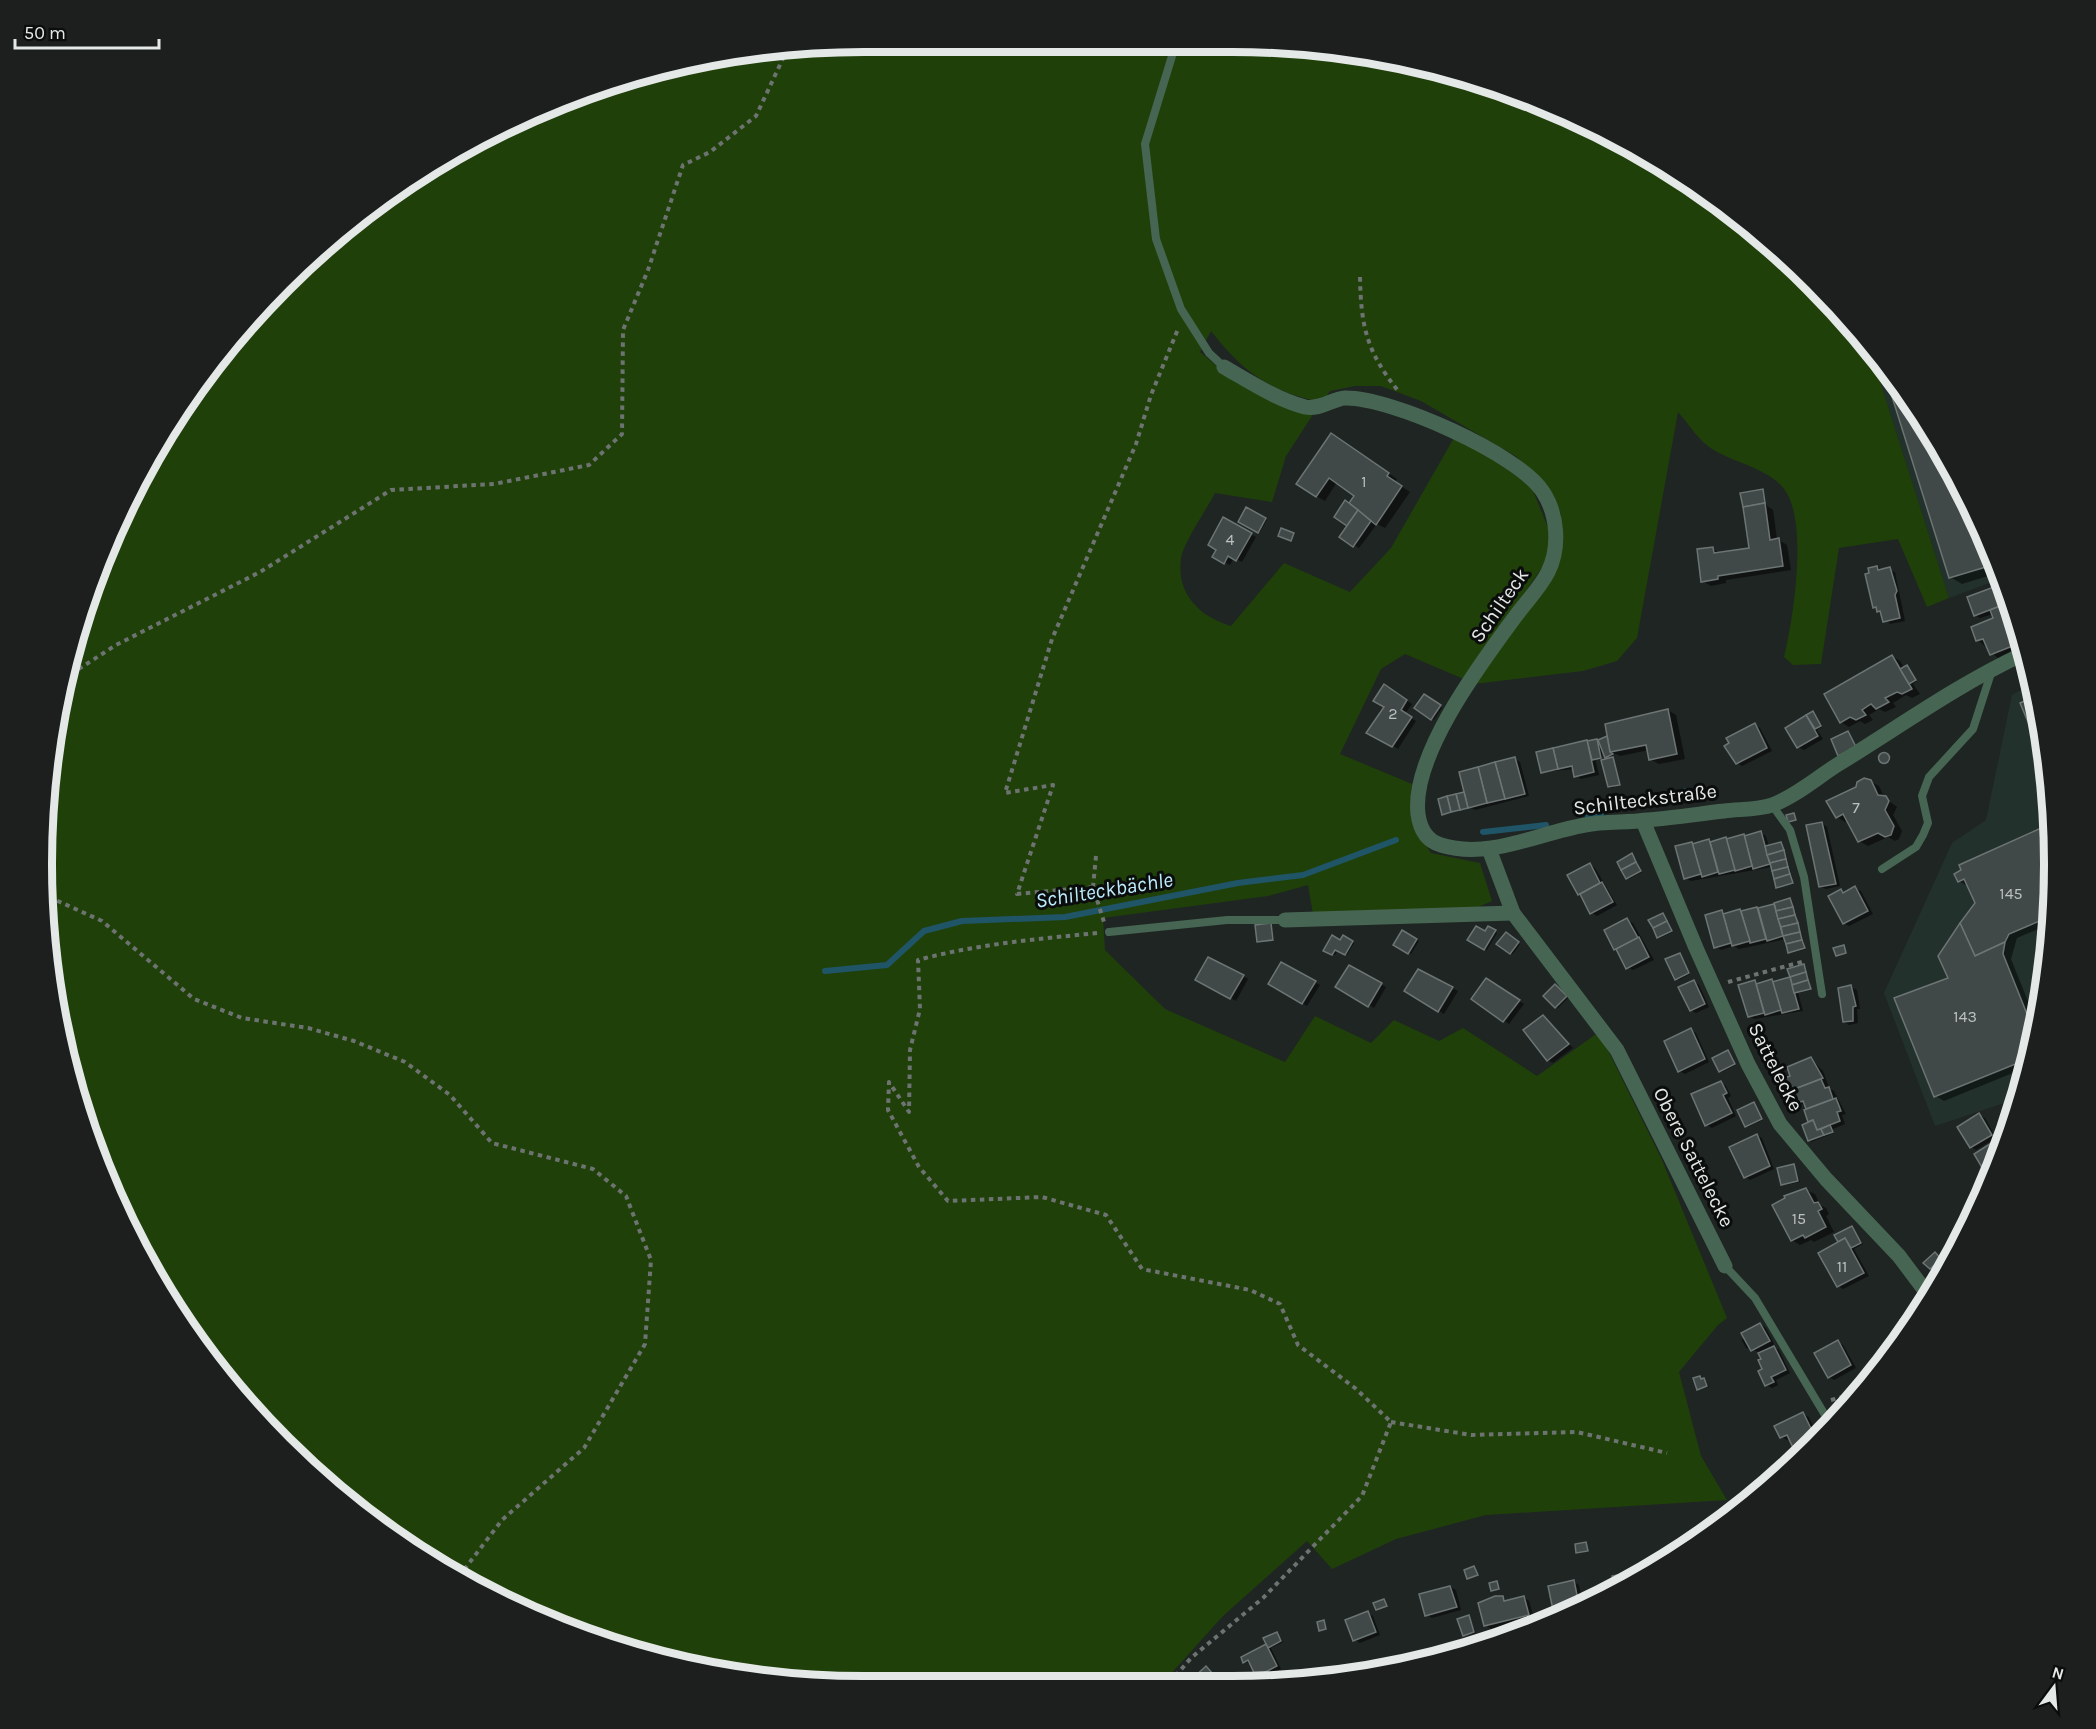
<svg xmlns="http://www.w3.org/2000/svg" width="2096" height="1729" font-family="Karla,sans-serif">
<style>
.built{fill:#23312d}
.green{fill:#20400a}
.shadow{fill:#0007}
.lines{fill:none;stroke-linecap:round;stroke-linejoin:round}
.stream{stroke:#1f5567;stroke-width:6}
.building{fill:#404848;stroke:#6c7474;stroke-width:1.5}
.path{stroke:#6d7371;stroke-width:4;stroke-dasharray:4.5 4.5;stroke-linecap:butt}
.service{stroke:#466552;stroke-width:8}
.minor{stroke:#466552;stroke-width:15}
.labels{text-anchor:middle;stroke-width:6;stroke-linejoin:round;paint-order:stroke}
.number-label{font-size:16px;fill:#bbc1bf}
.street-label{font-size:20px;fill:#e4e9e7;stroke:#0b0d0d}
.water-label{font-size:21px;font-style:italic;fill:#beedfe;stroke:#0b0d0d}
.rim{fill:none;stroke:#e4e9e7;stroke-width:8}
</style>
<rect width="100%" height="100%" fill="#1e2523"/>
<g class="built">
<polygon points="1871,353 1915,407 1991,549 2000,579 1949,598"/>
<polygon points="2032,684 2038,704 2054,864 2038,1025 2016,1099 1935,1126 1884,993 1952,843 1986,820 2012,695"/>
</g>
<path class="green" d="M865,42l421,2 158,26 103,35 141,75 125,103 58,70 78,245 -22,9 -29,-68 -59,9 -18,116 -28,1 -9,-8c9,-37 25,-136 0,-168 -16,-21 -50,-26 -72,-40 -13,-8 -24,-26 -34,-37l-41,226 -20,23 -34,10 -109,13 86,-141 1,-29 -15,-24 -29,-33 -96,-56 -40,-15h-26l-25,5 -8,11c-51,-9 -80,-31 -111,-71l-11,21 25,21 89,40 -28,43 -14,46 -57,-9c-7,14 -33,52 -34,66 -5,35 19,58 50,67l53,-63 66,29 41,-44 64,-112 16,7 60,43 18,44v15l-4,18 -79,117 -61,-26 -24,15 -41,85 72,30c-2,31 4,43 19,69l49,10 12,38 -20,9 -159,4 -5,-29 -40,11 -165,22 2,32 60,59 120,53 30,-46 56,27 23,-23 45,21 24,-13 74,48 62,-44 63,128 65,158 -9,7 -39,47 22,84 26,44 -241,15 -90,24 -64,30 -25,-28 -84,75 -64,71 -349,-2 -210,-42 -146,-66 -132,-94 -141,-161 -76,-142 -47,-155 -14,-215 42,-210 94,-192 142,-162 132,-94 198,-82z"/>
<g class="shadow">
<polygon points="1885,371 1915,407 1991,549 1998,573 1962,584 1950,577"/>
<polygon points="1340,440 1397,479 1395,482 1410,492 1385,528 1377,524 1359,548 1341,537 1349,526 1349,505 1356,495 1337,482 1325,501 1316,496"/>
<polygon points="1762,491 1767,506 1773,510 1777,539 1787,545 1791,570 1726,580 1726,583 1711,586 1703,581 1713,549 1721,554 1750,549"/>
<polygon points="1246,509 1267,520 1260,532 1240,521"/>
<polygon points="1224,519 1256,537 1242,562 1234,558 1230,565 1214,556"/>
<polygon points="1877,567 1895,572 1905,621 1890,624 1874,607"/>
<polygon points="2002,585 2022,650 1999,659 1978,640 1995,619 1993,614 1980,618 1975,615"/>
<polygon points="1892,656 1900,661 1904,668 1909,668 1917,681 1913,684 1920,694 1912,698 1906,695 1893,703 1896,707 1885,712 1879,709 1869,715 1873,720 1865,724 1860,721 1849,727 1841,722"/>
<polygon points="1385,686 1412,704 1405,714 1416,721 1398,749 1386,741"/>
<polygon points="1424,696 1442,708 1434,720 1416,708"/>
<polygon points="1668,710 1676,715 1685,759 1659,764 1650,759 1649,750 1620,756 1616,754 1609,757 1601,744 1602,756 1595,758 1599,775 1581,779 1576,776 1574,769 1542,772 1596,740 1609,739"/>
<polygon points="1813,713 1822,727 1817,730 1823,739 1804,750 1798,747 1787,728"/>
<polygon points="1755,725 1760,728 1772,751 1742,766 1737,763"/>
<polygon points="1881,755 1890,756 1890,762 1882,761"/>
<polygon points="1515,759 1520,762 1529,796 1475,810 1471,808 1443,814"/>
<polygon points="1613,759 1621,785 1611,788 1609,786"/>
<polygon points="1870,781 1879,786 1884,797 1897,807 1893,815 1902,831 1899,839 1895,841 1888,837 1868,846 1859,841 1848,821 1845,822 1837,817 1857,788"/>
<polygon points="1822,823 1827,827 1840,886 1826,889 1820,886"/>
<polygon points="2050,827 2054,864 2048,925 2017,938 2011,959 2038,1026 2025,1068 1944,1101 1936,1096 1950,979 1977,903 1967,886 1959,881 1963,871 1961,866"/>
<polygon points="1761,833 1766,836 1769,847 1783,845 1794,884 1778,887 1772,867 1691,881 1685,878 1709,841 1713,843"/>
<polygon points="1632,855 1642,872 1629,879 1627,878"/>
<polygon points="1590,865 1595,868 1617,905 1597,916 1591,912 1569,876"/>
<polygon points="1855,888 1861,891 1873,914 1849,926 1844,923 1841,891 1845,893"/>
<polygon points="1790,899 1806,949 1791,953 1786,939 1739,949 1734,946 1721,950 1716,947 1707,916 1776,905"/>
<polygon points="1663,915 1673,932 1660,938 1658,937"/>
<polygon points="1627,920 1633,923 1654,960 1633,970 1627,967"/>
<polygon points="1271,924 1274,940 1258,941"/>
<polygon points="1489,928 1497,933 1487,950 1469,940 1485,933"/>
<polygon points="1403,932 1419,941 1411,954 1395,945"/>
<polygon points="1506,934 1520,944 1513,954 1498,944"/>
<polygon points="1343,937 1354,943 1347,955 1338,950 1335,955 1325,950 1340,942"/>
<polygon points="1680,954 1690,974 1679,980 1676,978"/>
<polygon points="1282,964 1320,985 1307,1006 1270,983"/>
<polygon points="1804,966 1812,990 1798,993 1803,1011 1754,1019 1749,1016 1754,982 1759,984 1791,978"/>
<polygon points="1349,967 1386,987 1374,1008 1337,987"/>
<polygon points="1418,971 1458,991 1444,1014 1406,991"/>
<polygon points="1243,976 1248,979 1236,1001 1197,979"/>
<polygon points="1486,980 1524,1004 1509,1024 1473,999"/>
<polygon points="1694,982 1699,985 1709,1007 1696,1013 1691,1010"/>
<polygon points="1557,987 1568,998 1558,1008 1545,996"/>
<polygon points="1851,987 1857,990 1860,1009 1857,1009 1858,1023 1849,1025 1844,1022"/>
<polygon points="1544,1017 1573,1048 1553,1063 1548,1060"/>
<polygon points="1691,1030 1696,1033 1709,1062 1685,1074 1679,1071"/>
<polygon points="1728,1052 1736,1065 1722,1072 1720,1071"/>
<polygon points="1811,1059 1823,1071 1829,1088 1834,1091 1846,1114 1842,1115 1845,1124 1833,1129 1834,1133 1811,1142 1809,1140 1811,1122 1805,1106 1799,1102"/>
<polygon points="1721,1082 1726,1086 1731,1096 1728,1098 1736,1116 1712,1128 1707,1125"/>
<polygon points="1754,1104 1763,1120 1748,1127 1746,1126"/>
<polygon points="1979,1115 1985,1118 1996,1138 1976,1150 1971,1147"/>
<polygon points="1757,1135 1762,1138 1774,1169 1750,1180 1745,1177"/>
<polygon points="1794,1165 1800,1182 1785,1185 1783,1184"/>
<polygon points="1806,1190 1815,1194 1820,1205 1826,1208 1829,1214 1826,1216 1834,1232 1814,1242 1811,1240 1800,1245 1792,1240"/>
<polygon points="1852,1227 1863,1244 1854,1249 1869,1276 1843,1289 1838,1286 1840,1242"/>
<polygon points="1760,1324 1766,1328 1774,1344 1771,1346 1779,1350 1790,1373 1776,1380 1778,1385 1772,1388 1766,1385 1759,1352 1746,1348 1741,1339 1747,1340"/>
<polygon points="1838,1342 1843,1345 1856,1368 1834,1380 1829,1377"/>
<polygon points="1699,1377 1706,1381 1709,1387 1699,1389"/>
<polygon points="1803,1414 1809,1417 1819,1439 1801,1456 1790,1439 1787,1440 1781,1437"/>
<polygon points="1574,1582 1579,1585 1583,1605 1559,1612 1554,1609"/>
<polygon points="1450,1587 1456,1590 1461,1610 1432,1618 1427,1615"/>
<polygon points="1524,1597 1529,1601 1534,1618 1491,1629 1486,1625 1502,1598 1508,1601"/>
<polygon points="1367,1613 1373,1616 1380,1635 1360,1643 1354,1639"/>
<polygon points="1469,1617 1476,1633 1466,1636 1464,1635"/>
<polygon points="1277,1633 1283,1642 1271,1648 1281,1669 1262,1679 1257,1676 1251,1664 1245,1662 1268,1645"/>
<polygon points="1208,1669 1213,1674 1201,1685 1199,1684"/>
</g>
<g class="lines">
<g class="stream">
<polyline points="1638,803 1687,791"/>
<polyline points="1588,817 1601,814"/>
<polyline points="1483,832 1546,825"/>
<polyline points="825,971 887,965 924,931 962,921 1065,917 1238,883 1303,875 1396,840"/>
</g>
</g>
<g class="building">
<polygon points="1883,368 1915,407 1991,549 1996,564 1949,578"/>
<polygon points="1331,433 1389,473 1387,476 1402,486 1376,525 1349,503 1354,496 1329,478 1316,497 1296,484"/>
<polygon points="1763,489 1765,503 1743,507 1740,493"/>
<polygon points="1345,500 1358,510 1347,526 1334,517"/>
<polygon points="1765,503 1770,540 1779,538 1783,566 1718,576 1718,579 1701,582 1697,549 1713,547 1714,553 1749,548 1743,507"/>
<polygon points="1246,507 1266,518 1258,533 1238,522"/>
<polygon points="1358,510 1371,521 1353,547 1339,537"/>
<polygon points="1223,517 1252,533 1236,561 1228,556 1224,564 1212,557 1216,550 1208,545"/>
<polygon points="1281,528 1294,533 1291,541 1278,536"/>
<polygon points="1877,566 1878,570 1890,567 1897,591 1895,595 1900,618 1883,622 1880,611 1877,612 1876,607 1873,608 1865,574 1869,573 1868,568"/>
<polygon points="2002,584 2008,603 1974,616 1967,597"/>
<polygon points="2008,603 2020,643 1990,655 1983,639 1976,641 1971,627 1993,618 1990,610"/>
<polygon points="1892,655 1912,689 1902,694 1897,692 1885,698 1889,702 1876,709 1871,704 1862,710 1866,715 1856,720 1850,717 1840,723 1824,694"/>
<polygon points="1907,665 1916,680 1909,684 1900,669"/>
<polygon points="1384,684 1407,700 1401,710 1412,717 1392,747 1366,733 1384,707 1373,701"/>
<polygon points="1424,694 1441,705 1431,720 1414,708"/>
<polygon points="2036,696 2038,704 2044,760 2020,703"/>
<polygon points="1668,709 1677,754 1649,760 1646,745 1610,752 1605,724"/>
<polygon points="1813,711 1821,726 1815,729 1806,715"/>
<polygon points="1806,715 1818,736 1797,748 1785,728"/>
<polygon points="1755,723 1767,748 1736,764 1724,746 1729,743 1726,738"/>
<polygon points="1848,731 1856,747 1838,756 1831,739"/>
<polygon points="1607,736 1610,752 1613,754 1605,758 1598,740"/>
<polygon points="1597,739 1601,758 1592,760 1587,741"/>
<polygon points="1587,740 1594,772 1574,777 1572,766 1558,769 1553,748"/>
<polygon points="1553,748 1558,769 1541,773 1536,752"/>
<circle cx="1884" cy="758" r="5.5"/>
<polygon points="1515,757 1525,794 1505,799 1495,762"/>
<polygon points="1613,757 1620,785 1608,787 1601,760"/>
<polygon points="1495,762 1505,799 1487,803 1478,767"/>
<polygon points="1478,767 1487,803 1468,808 1459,772"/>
<polygon points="1864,778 1871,780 1878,795 1886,796 1889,801 1885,810 1894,826 1891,835 1885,837 1878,833 1858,842 1843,814 1836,818 1826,801 1856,787 1857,782"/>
<polygon points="1464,792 1468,808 1460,810 1456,794"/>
<polygon points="1456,794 1460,810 1451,812 1447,796"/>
<polygon points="1447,796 1451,812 1442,815 1438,799"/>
<polygon points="1794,813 1796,820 1788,822 1786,815"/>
<polygon points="1822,822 1836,884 1819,887 1806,825"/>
<polygon points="2050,824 2054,864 2049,917 2009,934 2005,942 1975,956 1960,923 1975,903 1964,879 1958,882 1954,874 1961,870 1959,865"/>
<polygon points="1761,831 1770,864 1753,869 1744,836"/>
<polygon points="1744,834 1752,866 1735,871 1726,839"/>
<polygon points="1726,837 1735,870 1719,874 1710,842"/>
<polygon points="1709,839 1718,872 1702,877 1692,844"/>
<polygon points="1692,842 1701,874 1684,879 1675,846"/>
<polygon points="1781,842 1784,850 1767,855 1765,846"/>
<polygon points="1784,850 1786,859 1770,863 1767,855"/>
<polygon points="1632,853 1636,862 1621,870 1617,862"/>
<polygon points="1786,859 1788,867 1772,871 1770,863"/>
<polygon points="1636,862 1641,871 1626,879 1621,870"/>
<polygon points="1590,863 1600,883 1578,895 1567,875"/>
<polygon points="1788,867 1790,874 1774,879 1772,871"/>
<polygon points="1790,874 1793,883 1776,888 1774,879"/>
<polygon points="1602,882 1613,902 1590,914 1580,894"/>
<polygon points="1855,886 1868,911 1843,924 1828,896 1841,889 1843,893"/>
<polygon points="1790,898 1793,907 1776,911 1774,903"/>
<polygon points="1774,904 1783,936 1767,941 1758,908"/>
<polygon points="1757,907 1766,939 1750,943 1741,911"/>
<polygon points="1793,907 1795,915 1778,919 1776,911"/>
<polygon points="1740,909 1750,941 1732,946 1723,914"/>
<polygon points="1722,910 1731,943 1714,948 1705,915"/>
<polygon points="1663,913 1667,921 1653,928 1648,920"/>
<polygon points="1795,915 1798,923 1781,927 1778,919"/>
<polygon points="1627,918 1638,938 1614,950 1604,930"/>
<polygon points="1667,921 1672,931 1657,938 1653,928"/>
<polygon points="1271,923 1273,940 1257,942 1255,925"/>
<polygon points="1798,923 1800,932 1783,936 1781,927"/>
<polygon points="1960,923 1975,956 2005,942 2003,954 2035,1034 2028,1059 1934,1097 1894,998 1948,978 1938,956"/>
<polygon points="1476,926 1485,931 1488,926 1496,930 1484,950 1467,940"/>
<polygon points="1402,930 1417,939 1408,954 1393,945"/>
<polygon points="1506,932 1519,942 1510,954 1496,944"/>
<polygon points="1800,932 1802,940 1786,944 1783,936"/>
<polygon points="1332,935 1340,940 1343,935 1353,941 1345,955 1335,950 1332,955 1323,951"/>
<polygon points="1639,937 1649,957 1626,969 1616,949"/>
<polygon points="1802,940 1805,948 1788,953 1786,944"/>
<polygon points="1844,945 1846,953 1836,956 1833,948"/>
<polygon points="1680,953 1689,973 1675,980 1665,959"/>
<polygon points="1208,957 1244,975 1230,999 1195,980"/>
<polygon points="1281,962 1316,981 1302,1004 1268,984"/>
<polygon points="1804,964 1806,972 1790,977 1787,969"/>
<polygon points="1349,965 1382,983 1368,1007 1335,987"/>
<polygon points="1418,969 1453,987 1438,1012 1404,991"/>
<polygon points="1806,972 1808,980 1792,985 1790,977"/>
<polygon points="1790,977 1799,1009 1782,1013 1772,982"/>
<polygon points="1486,978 1520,1000 1503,1022 1471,999"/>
<polygon points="1772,979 1781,1010 1765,1015 1756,984"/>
<polygon points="1694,980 1705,1004 1690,1011 1678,987"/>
<polygon points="1755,980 1764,1013 1748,1017 1738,985"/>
<polygon points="1808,980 1811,989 1794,993 1792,985"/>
<polygon points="1555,984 1567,996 1555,1008 1543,996"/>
<polygon points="1851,985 1856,1006 1853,1007 1853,1021 1843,1022 1838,988"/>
<polygon points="1543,1015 1569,1044 1547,1061 1523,1030"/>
<polygon points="1691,1028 1705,1059 1678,1072 1664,1041"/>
<polygon points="1728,1050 1735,1064 1719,1072 1712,1058"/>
<polygon points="1811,1057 1823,1078 1790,1091 1785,1078 1790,1076 1787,1067"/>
<polygon points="1821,1079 1825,1088 1829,1087 1833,1099 1806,1109 1803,1101 1798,1103 1792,1090"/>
<polygon points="1721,1081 1727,1093 1723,1095 1732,1113 1705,1126 1691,1094"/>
<polygon points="1836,1098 1841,1111 1837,1112 1840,1121 1817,1130 1813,1120 1808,1122 1804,1110"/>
<polygon points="1754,1102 1762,1119 1745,1127 1737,1110"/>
<polygon points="1979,1113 1992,1135 1970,1148 1957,1127"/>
<polygon points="1813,1120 1817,1130 1821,1129 1824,1135 1808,1141 1802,1125"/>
<polygon points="1830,1125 1833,1132 1824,1135 1821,1129"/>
<polygon points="1757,1134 1770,1166 1744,1178 1729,1147"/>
<polygon points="1996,1140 2001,1148 1994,1172 1987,1176 1974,1154"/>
<polygon points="1794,1164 1798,1181 1781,1185 1777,1168"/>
<polygon points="1806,1188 1814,1203 1818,1202 1822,1209 1818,1211 1826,1227 1805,1238 1803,1235 1791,1241 1772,1205 1785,1198 1784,1196"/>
<polygon points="1852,1226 1861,1243 1851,1248 1845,1238 1838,1242 1834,1235"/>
<polygon points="1845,1238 1864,1273 1837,1287 1818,1253"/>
<polygon points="1955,1246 1955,1247 1940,1276 1931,1267"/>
<polygon points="1935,1252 1941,1259 1930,1269 1923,1263"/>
<polygon points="1915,1311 1919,1315 1908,1331 1900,1320"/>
<polygon points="1760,1323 1770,1341 1751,1351 1741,1333"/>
<polygon points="1838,1340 1851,1365 1828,1378 1814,1353"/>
<polygon points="1774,1346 1786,1370 1771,1377 1774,1382 1765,1386 1758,1371 1762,1369 1758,1360 1761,1359 1758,1353"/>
<polygon points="1700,1376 1701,1379 1704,1378 1707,1386 1697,1390 1693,1378"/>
<polygon points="1803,1412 1817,1441 1797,1456 1787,1435 1780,1438 1774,1426"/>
<polygon points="1586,1542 1588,1551 1576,1553 1575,1544"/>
<polygon points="1474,1566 1478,1575 1467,1579 1464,1570"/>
<polygon points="1632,1572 1633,1578 1615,1588 1612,1576"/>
<polygon points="1574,1580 1579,1605 1553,1610 1548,1586"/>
<polygon points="1497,1581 1499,1589 1491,1591 1489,1583"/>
<polygon points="1450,1586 1457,1607 1425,1616 1419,1594"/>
<polygon points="1495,1596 1503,1596 1504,1601 1524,1596 1529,1615 1484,1626 1478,1603"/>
<polygon points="1384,1599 1387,1606 1376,1610 1373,1603"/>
<polygon points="1368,1611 1376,1632 1353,1641 1345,1620"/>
<polygon points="1469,1615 1474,1632 1463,1636 1457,1619"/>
<polygon points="1324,1620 1326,1629 1319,1631 1317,1622"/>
<polygon points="1277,1632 1281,1641 1268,1648 1263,1638"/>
<polygon points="1266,1644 1277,1666 1256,1677 1248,1660 1243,1663 1241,1657"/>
<polygon points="1206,1666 1212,1673 1198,1685 1192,1679"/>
</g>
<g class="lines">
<g class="path">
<path d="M1360,277c1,51 7,75 39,115"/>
<polyline points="71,674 116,645 260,572 391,490 494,484 589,465 622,434 623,330 648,270 683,165 710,152 756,116 786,52"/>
<polyline points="1096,856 1093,887 1104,922"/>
<polyline points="1093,887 1017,894 1053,785 1005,793 1052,639 1136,444 1151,395 1178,329"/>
<polyline points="49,897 102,921 194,999 242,1018 308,1028 354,1041 405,1062 450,1095 492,1143 593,1169 626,1196 651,1260 645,1344 584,1448 502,1520 457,1579"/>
<path d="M1097,933c-59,6 -120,11 -179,27l2,49 -10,41 -1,62 -20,-30 -1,28 31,57 29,34 94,-4 64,18 36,54 108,21 30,14 18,41 57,43 36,34 -29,74 -99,102 -72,60 -25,29"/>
<polyline points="1728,982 1805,961"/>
<polyline points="1831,1400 1857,1393"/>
<polyline points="1391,1422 1471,1435 1577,1432 1667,1453"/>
</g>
<g class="service">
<polyline points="1176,43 1145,144 1156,239 1181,309 1209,353 1224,367"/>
<polyline points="1772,805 1790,830 1804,877 1822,994"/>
<polyline points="1882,869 1916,847 1923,835 1928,823 1922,796 1929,777 1973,729 1992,670"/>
<polyline points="1109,932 1227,920 1285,920"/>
<polyline points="1725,1266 1755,1298 1831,1425"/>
</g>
<g class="minor">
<path d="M1224,367c26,15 52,32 81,40 15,3 27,-8 40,-9 45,-1 174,56 198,94 15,23 17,56 5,80 -8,16 -23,31 -33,45 -34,46 -104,139 -97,197 2,15 9,27 23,31 48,15 97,-12 144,-20 21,-4 41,-2 62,-5 26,-2 51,-6 77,-9 14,-2 34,-1 48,-6 21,-7 46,-28 65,-40 62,-38 120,-80 186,-111"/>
<polyline points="1643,821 1696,948 1748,1064 1780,1124 1826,1179 1899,1256 1929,1296"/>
<polyline points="1489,849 1513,913 1617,1050 1725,1266"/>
<polyline points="1285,920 1513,913"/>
<polyline points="1357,1675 1478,1645"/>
</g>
</g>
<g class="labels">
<g class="number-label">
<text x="1364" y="487">1</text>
<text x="1230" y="545">4</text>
<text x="1393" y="719">2</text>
<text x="1856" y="813">7</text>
<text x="2011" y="899">145</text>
<text x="1965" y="1022">143</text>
<text x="1799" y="1224">15</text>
<text x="1842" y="1272">11</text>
</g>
<g class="street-label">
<text transform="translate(1499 605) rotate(-55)" y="7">Schilteck</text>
<text transform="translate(1645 799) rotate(-7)" y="7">Schilteckstraße</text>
<text transform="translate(1776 1067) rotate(63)" y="7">Sattelecke</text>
<text transform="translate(1694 1157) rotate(63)" y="7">Obere Sattelecke</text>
</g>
<g class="water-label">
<text transform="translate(1104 890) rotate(-9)" y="7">Schilteckbächle</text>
</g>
</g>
<path d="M0 0H2096V1729H0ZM864 52H1232A812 812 0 0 1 2044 864V864A812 812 0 0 1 1232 1676H864A812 812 0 0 1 52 864V864A812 812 0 0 1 864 52Z" fill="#1c1f1e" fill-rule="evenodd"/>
<path class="rim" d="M864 52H1232A812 812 0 0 1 2044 864V864A812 812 0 0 1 1232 1676H864A812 812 0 0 1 52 864V864A812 812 0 0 1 864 52Z"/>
<g transform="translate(2054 1687) rotate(16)" stroke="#0b0d0d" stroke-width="4.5" paint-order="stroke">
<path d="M0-4.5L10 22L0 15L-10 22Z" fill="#e4e9e7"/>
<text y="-9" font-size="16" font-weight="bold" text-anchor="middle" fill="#e4e9e7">N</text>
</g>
<path d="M15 39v9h144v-9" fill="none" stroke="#e4e9e7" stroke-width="3"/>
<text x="24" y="39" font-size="18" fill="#e4e9e7" stroke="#0b0d0d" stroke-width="4.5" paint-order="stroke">50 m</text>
</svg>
